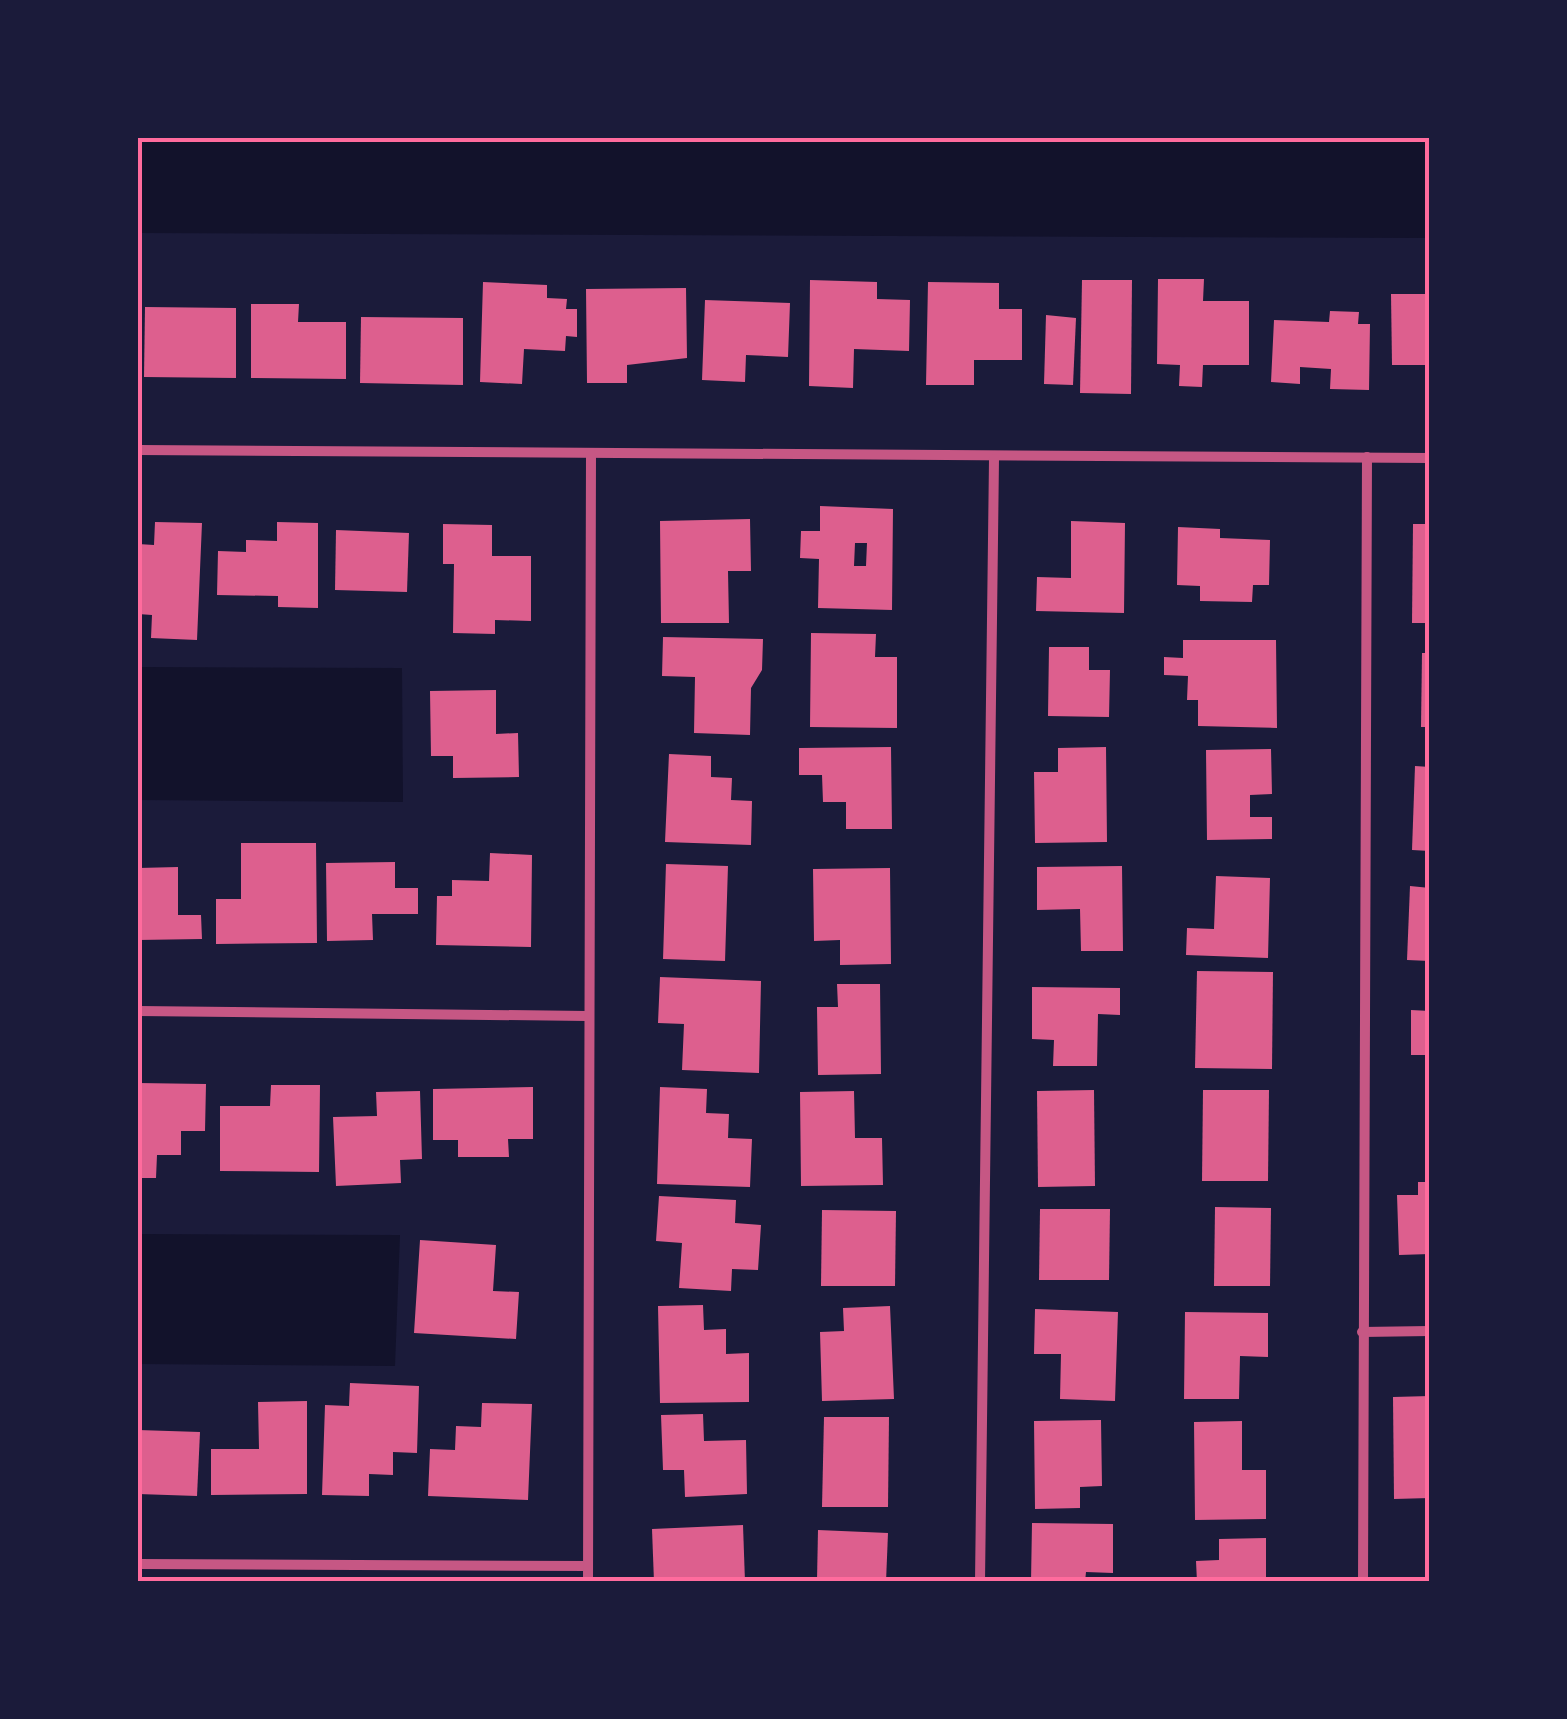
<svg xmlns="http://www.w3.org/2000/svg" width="1567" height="1719" font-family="'Titillium Web',sans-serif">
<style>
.water{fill:#12122b}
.building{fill:#dd5f8e;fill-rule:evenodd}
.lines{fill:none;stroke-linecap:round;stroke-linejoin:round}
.minor{stroke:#c65784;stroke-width:10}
.neatline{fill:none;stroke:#ff6b9d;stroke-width:4}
</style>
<rect width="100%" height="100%" fill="#1b1b3a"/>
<g class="water">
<polygon points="138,138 1429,138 1429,238 138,233"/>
<polygon points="138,667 402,668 403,802 138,800"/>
<polygon points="138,1234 400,1235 395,1366 138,1364"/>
</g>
<g class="building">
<polygon points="1158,279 1204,279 1203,301 1249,301 1249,365 1203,365 1202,387 1179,386 1180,365 1157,364"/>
<polygon points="810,280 877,282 877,299 910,300 909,351 854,349 853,388 809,386"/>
<polygon points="1082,280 1132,280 1131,394 1080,393"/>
<polygon points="483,282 547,285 547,298 567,299 566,309 577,309 577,337 566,336 565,351 524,349 522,384 480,382"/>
<polygon points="928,282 999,283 999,309 1022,309 1022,360 974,360 974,385 926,385"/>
<polygon points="686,288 687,358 627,365 627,383 587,383 586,289"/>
<polygon points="1391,294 1430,294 1430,365 1392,365"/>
<polygon points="705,300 790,303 788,357 746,355 745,382 702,380"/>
<polygon points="251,304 299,304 298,322 346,322 346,379 251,378"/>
<polygon points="145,307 236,308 236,378 144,377"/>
<polygon points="1330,311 1359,312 1358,324 1370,324 1369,390 1330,389 1331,369 1300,367 1300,384 1271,382 1274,320 1329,322"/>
<polygon points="1046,315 1076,318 1073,385 1044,384"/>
<polygon points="361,317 463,318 463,385 360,383"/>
<path d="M820,506l73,3 -1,101 -74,-2 1,-49 -19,-1 1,-27h19zM855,543h12l-1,23h-12z"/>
<polygon points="750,519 751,571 728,571 729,623 661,623 660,521"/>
<polygon points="1071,521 1125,523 1124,613 1036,611 1037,577 1071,578"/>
<polygon points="155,522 202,523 197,640 151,638 152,615 138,614 138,544 154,545"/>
<polygon points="277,522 318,523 318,608 278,607 278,596 217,595 218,551 246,552 246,540 277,541"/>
<polygon points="443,524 492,525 492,556 531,556 531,621 495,620 495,634 453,633 454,564 443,564"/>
<polygon points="1413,524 1430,524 1430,623 1412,623"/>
<polygon points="1178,527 1220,529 1220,538 1270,540 1269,585 1253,585 1252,602 1200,601 1200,586 1177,585"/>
<polygon points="336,530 409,533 407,592 335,590"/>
<polygon points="811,633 876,634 875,657 897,657 897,728 810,727"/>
<polygon points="663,637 763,639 762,670 751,688 750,735 694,733 695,677 662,676"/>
<polygon points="1183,640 1276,640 1277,728 1198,726 1198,700 1187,700 1188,676 1164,675 1164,657 1183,658"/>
<polygon points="1049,647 1089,647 1089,670 1110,670 1109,717 1048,716"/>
<polygon points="1422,653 1430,653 1430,727 1421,727"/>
<polygon points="496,690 496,734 518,733 519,777 453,778 453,756 431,756 430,691"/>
<polygon points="891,747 892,829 846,829 846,802 823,802 822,775 799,775 799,748"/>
<polygon points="1106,747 1107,842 1035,843 1034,772 1058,772 1058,748"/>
<polygon points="1271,749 1272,794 1250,795 1250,817 1272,817 1272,839 1207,840 1206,750"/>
<polygon points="669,754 711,756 711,777 732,778 731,800 752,801 751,845 665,842"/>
<polygon points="1415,766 1430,767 1430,851 1412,850"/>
<polygon points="241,843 316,843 317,943 216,944 216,899 241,899"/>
<polygon points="490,853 532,855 531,947 436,945 437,896 452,896 452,880 489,881"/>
<polygon points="395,862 395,888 418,888 418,914 372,914 373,940 327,941 326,863"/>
<polygon points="666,864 728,866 725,961 663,959"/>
<polygon points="1122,866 1123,951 1081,951 1080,909 1037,910 1037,867"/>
<polygon points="178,867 178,915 201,915 202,939 138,940 138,868"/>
<polygon points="890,868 891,964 840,965 840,940 814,941 813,869"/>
<polygon points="1216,876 1270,878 1268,958 1186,955 1187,928 1214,929"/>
<polygon points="1410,886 1430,888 1430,961 1407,960"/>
<polygon points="1197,971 1273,972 1272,1069 1195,1068"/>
<polygon points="660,977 761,981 759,1073 682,1070 684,1024 658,1023"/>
<polygon points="837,984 880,984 881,1074 818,1075 817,1007 838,1007"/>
<polygon points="1032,987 1120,988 1120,1015 1098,1014 1097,1066 1053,1066 1054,1040 1032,1039"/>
<polygon points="1411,1010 1430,1011 1430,1055 1411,1055"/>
<polygon points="138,1083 206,1084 205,1131 181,1131 181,1155 157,1155 156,1178 138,1178"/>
<polygon points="271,1085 320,1085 319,1172 220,1171 220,1106 270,1106"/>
<polygon points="533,1087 533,1139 508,1139 509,1157 458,1157 458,1140 433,1140 433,1089"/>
<polygon points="660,1087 707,1089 706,1113 729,1114 728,1138 752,1139 750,1187 657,1184"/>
<polygon points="1094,1090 1095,1186 1038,1187 1037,1091"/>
<polygon points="1203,1090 1269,1090 1268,1181 1202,1181"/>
<polygon points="420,1091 422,1159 400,1160 401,1183 336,1186 333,1117 377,1116 376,1092"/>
<polygon points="854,1091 855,1138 882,1138 883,1185 801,1186 800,1092"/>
<polygon points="1418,1182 1430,1182 1430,1254 1399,1255 1397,1195 1418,1195"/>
<polygon points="659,1196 736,1200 735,1223 761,1225 758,1270 732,1269 731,1291 679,1288 682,1243 656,1241"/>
<polygon points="1215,1207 1271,1208 1270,1286 1214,1286"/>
<polygon points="1040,1209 1110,1209 1109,1280 1039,1280"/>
<polygon points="822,1210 896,1211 895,1286 821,1286"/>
<polygon points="420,1240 496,1245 493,1291 519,1292 516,1339 414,1333"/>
<polygon points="703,1305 704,1330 726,1329 726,1354 749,1353 749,1402 660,1403 658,1306"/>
<polygon points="890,1306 894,1399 822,1401 820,1332 844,1331 843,1308"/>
<polygon points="1035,1309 1118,1312 1115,1401 1060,1399 1061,1354 1034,1354"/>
<polygon points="1185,1312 1268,1313 1268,1357 1240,1356 1239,1399 1184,1399"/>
<polygon points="350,1383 419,1386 417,1453 393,1452 393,1475 369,1474 369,1496 322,1495 325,1405 349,1406"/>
<polygon points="1430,1396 1430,1498 1394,1499 1393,1397"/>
<polygon points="307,1401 307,1494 211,1495 211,1449 259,1449 258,1402"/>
<polygon points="482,1403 532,1404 528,1500 428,1496 430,1449 455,1450 456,1426 481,1427"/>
<polygon points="703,1414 704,1441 746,1440 747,1494 685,1497 684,1470 663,1470 661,1415"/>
<polygon points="824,1417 889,1417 888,1507 822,1507"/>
<polygon points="1101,1420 1102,1486 1080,1487 1080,1508 1035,1509 1034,1421"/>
<polygon points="1242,1421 1242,1470 1266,1470 1266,1519 1195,1520 1194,1422"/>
<polygon points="138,1430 200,1432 197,1496 138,1494"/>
<polygon points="1032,1523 1113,1524 1113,1573 1086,1572 1085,1582 1031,1582"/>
<polygon points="743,1525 745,1582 654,1582 652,1529"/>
<polygon points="818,1530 888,1533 886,1582 817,1580"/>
<polygon points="1266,1538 1266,1582 1197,1582 1196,1561 1219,1560 1219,1539"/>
</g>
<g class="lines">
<g class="minor">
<polyline points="138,450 1430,458"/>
<polyline points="138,1011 587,1016"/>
<polyline points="1362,1332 1430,1331"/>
<polyline points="138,1564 588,1566"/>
<polyline points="588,1582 591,454"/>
<polyline points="980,1582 994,459"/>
<polyline points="1363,1582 1367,457"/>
</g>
</g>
<rect width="1567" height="1719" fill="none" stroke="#1b1b3a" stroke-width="280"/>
<rect x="140" y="140" width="1287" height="1439" class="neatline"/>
</svg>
